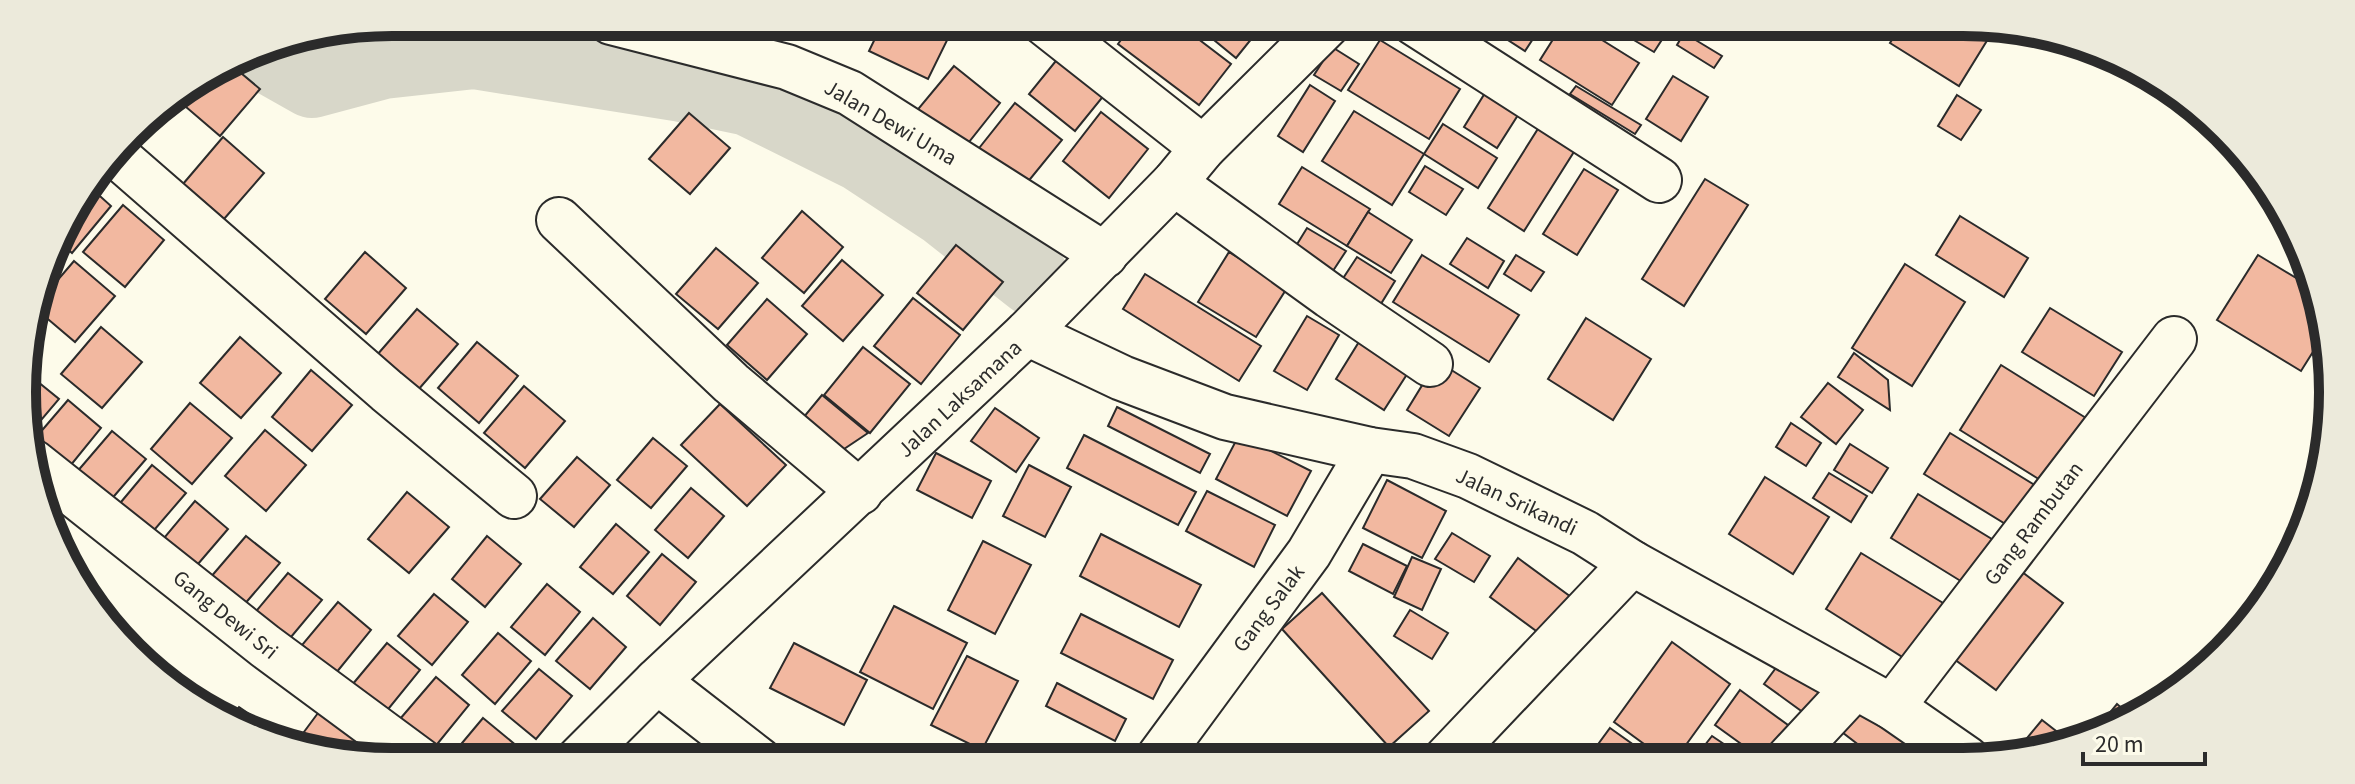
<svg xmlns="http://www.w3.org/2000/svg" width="2355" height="784" font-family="'Source Sans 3',sans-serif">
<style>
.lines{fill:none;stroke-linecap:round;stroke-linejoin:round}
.river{stroke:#d8d7c9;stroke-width:74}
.building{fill:#f2b8a0;stroke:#2b2b2b;stroke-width:2}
.minor-casing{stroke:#2b2b2b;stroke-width:48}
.major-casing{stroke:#2b2b2b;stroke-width:48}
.minor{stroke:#fdfbea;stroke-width:44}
.major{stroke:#fdfbea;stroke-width:44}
.labels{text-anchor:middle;stroke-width:6;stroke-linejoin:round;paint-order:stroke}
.street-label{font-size:22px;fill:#2b2b2b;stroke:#fdfbea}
.rim{fill:none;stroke:#2b2b2b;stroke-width:10}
</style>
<rect width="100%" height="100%" fill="#fdfbea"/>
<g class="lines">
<polyline class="river" points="255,49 312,81 383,62 474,52 682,85 749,99 862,155 944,209 1033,279"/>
</g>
<g class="building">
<polygon points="883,22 956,22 928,79 869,51"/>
<polygon points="1099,22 1126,22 1115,35"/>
<polygon points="1134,22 1176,22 1231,64 1199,105 1118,44"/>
<polygon points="1192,22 1265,22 1236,58"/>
<polygon points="1480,22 1544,22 1525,51"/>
<polygon points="1564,22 1573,22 1639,63 1612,105 1540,60"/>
<polygon points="1629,22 1636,22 1663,38 1654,52 1622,33"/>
<polygon points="1716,22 1753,22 1743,38"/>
<polygon points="1903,22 1963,22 1996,26 1959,86 1890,43"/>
<polygon points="1684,33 1722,56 1714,68 1677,45"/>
<polygon points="1380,40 1460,89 1429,139 1348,90"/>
<polygon points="1068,46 1114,83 1075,131 1029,94"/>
<polygon points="1332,47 1359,64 1341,91 1314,75"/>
<polygon points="229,63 260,89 220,136 179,101 191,87"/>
<polygon points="954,66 1000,103 961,152 914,114"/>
<polygon points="1673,76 1708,97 1681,141 1646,119"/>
<polygon points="1310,85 1335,101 1303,152 1278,136"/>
<polygon points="1576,86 1641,125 1635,134 1570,94"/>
<polygon points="1485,93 1518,115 1497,148 1464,127"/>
<polygon points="1957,95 1981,110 1961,140 1938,126"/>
<polygon points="1015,103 1062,140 1022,189 976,152"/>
<polygon points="1354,111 1424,154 1392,205 1322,161"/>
<polygon points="1101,112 1148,149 1109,198 1063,161"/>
<polygon points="689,113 730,148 690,194 649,159"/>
<polygon points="1443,124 1497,158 1478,188 1424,154"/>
<polygon points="1541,124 1577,147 1524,231 1488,208"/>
<polygon points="223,137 264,173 224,219 183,184"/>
<polygon points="1425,166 1463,189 1446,215 1409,192"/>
<polygon points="1302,167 1370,209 1347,246 1279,204"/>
<polygon points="1584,169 1618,190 1577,255 1543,234"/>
<polygon points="1705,179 1748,205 1684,306 1642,279"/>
<polygon points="91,188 111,206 72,253 57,240 60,228"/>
<polygon points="123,205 164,240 125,287 83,252"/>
<polygon points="802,211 843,247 804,293 762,258"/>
<polygon points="1368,212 1412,240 1391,273 1347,246"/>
<polygon points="1960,216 2028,258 2004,297 1936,255"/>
<polygon points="1307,228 1346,251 1329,277 1291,254"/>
<polygon points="1467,238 1504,261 1488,288 1450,264"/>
<polygon points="956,245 1003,282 963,330 917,293"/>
<polygon points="716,248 758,283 718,329 676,294"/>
<polygon points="53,251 63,260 44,282"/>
<polygon points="365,252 406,288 366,334 325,299"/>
<polygon points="1229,252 1287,288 1256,337 1198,302"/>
<polygon points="1422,255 1519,315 1489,362 1393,302"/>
<polygon points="1516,255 1544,272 1531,291 1504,274"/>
<polygon points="2258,255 2311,287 2326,331 2301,371 2217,320"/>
<polygon points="1357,257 1395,281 1379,307 1340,283"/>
<polygon points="842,260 883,295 843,341 802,306"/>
<polygon points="74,261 115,296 75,342 36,309 38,303"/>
<polygon points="1905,264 1965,302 1912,386 1852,348"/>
<polygon points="1145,274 1261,346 1239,381 1123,309"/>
<polygon points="913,298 960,335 921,384 874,346"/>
<polygon points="767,299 807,334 767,380 727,345"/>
<polygon points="2050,308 2122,352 2094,396 2022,352"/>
<polygon points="417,309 458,344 418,390 377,355"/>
<polygon points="1307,316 1339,335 1307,390 1274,371"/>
<polygon points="1586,318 1651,359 1613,420 1548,379"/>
<polygon points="101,327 142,362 102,408 61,374"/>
<polygon points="240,337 281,373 241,418 200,383"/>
<polygon points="1362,337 1411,368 1384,410 1336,379"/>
<polygon points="477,342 518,376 479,423 438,388"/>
<polygon points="863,347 910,384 870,433 824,395"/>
<polygon points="1854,353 1888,380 1890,410 1838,377"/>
<polygon points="1437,361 1480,388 1449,436 1407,410"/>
<polygon points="2001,365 2086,418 2045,483 1960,430"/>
<polygon points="311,370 352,405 312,451 272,417"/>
<polygon points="27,373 59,399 31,432"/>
<polygon points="1828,383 1863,410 1836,444 1801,417"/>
<polygon points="524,386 565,421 525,468 484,433"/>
<polygon points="822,395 868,433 835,455 798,424"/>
<polygon points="68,400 101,428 66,471 32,442"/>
<polygon points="190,403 232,438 192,484 151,449"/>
<polygon points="720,404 786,465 747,506 681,445"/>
<polygon points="1117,407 1210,454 1200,473 1108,426"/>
<polygon points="995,408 1039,438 1016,472 971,441"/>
<polygon points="1791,423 1821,443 1806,466 1776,447"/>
<polygon points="265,430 306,465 266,511 225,476"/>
<polygon points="112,431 146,459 109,502 76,473"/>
<polygon points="1950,433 2046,492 2020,533 1924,474"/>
<polygon points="1084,435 1196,492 1178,525 1067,468"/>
<polygon points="1239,435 1311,471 1287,516 1216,479"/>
<polygon points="653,438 687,466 651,508 617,480"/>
<polygon points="1850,444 1888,468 1872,493 1834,470"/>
<polygon points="936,453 991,481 972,518 917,490"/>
<polygon points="577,457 610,485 574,527 540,499"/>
<polygon points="152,465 186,493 149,536 116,508"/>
<polygon points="1029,465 1071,487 1045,537 1003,516"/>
<polygon points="1829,473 1867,496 1851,522 1813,498"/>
<polygon points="1765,477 1829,517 1793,574 1729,534"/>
<polygon points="1387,480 1446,511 1422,558 1363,528"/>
<polygon points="691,488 724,516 688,558 655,530"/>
<polygon points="1207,491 1275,525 1254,567 1186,531"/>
<polygon points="407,492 449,527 409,573 368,539"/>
<polygon points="1918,494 2000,544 1972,588 1891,538"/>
<polygon points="195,501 228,529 192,571 159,544"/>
<polygon points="616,524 649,552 613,594 580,567"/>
<polygon points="1452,533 1490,556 1474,582 1435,559"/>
<polygon points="1101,534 1201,585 1179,627 1080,576"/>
<polygon points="246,536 280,563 243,606 210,578"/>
<polygon points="487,536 521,564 485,607 452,579"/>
<polygon points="983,541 1031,565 995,634 948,610"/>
<polygon points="1363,544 1407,566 1393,594 1349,571"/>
<polygon points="1861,553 1948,606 1912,663 1826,609"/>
<polygon points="662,554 696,582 660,625 627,596"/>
<polygon points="1412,557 1441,569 1422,610 1394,597"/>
<polygon points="1518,558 1571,597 1543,636 1490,597"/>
<polygon points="2013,565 2063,603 1996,690 1946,653"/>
<polygon points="288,573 322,600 286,643 253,615"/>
<polygon points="547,584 580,612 545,655 511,627"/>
<polygon points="1322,593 1429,711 1389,747 1282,629"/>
<polygon points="434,594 468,622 432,665 398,636"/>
<polygon points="338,602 371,630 336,673 302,645"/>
<polygon points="894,606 967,643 933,709 860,672"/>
<polygon points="1410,610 1448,633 1432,659 1394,636"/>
<polygon points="1081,614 1173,660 1153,699 1061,653"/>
<polygon points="593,618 626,647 590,689 556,661"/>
<polygon points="498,633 531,661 495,704 462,675"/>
<polygon points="1672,642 1730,684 1675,760 1666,760 1614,722"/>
<polygon points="387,643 420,670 385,713 352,685"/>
<polygon points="794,643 867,680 844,725 770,688"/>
<polygon points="967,656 1018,681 982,750 931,725"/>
<polygon points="1784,657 1831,691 1811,718 1764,684"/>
<polygon points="539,669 572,696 536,739 502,711"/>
<polygon points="436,677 469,705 434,748 400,719"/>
<polygon points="1057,683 1126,719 1115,741 1046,706"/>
<polygon points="1740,690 1799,733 1780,759 1762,759 1715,725"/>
<polygon points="1860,700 1912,741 1898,759 1877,759 1838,729"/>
<polygon points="2117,704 2134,719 2126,724 2097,733 2095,731"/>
<polygon points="239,707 284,738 281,743 230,719"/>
<polygon points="318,713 361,742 351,757 326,753 301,736"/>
<polygon points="483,718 517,746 503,762 449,762 447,761"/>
<polygon points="2042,720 2065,738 2060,744 2042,750 2027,738"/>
<polygon points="1610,728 1652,758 1650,760 1613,760 1596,747"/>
<polygon points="1712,736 1746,759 1694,759"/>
</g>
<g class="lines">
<g class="minor-casing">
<g id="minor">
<polyline points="611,22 787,67 850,93 1105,255"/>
<polyline points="1043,22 1203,148"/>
<polyline points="1413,22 1659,180"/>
<polyline points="116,155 387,391 514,496"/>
<polyline points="1174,183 1330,296 1430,364"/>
<polyline points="559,220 731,383 860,492"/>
<polyline points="1027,333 1122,378 1225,417 1370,450 1413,456 1468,476 1585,533 1632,563 1892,707 1967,759"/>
<polyline points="33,462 265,646 422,762"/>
<polyline points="657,681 760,761"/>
<polyline points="1892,707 2174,339"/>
<polyline points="1788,759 1854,688"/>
<polyline points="1445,760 1632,563"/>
<polyline points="1156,761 1309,553 1370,450"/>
</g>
</g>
<g class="major-casing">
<polyline id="major" points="576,762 657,681 1027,333 1174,183 1203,148 1330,22"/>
</g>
<use href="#minor" class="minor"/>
<use href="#major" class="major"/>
</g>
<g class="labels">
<g class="street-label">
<text transform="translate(891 122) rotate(30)" y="8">Jalan Dewi Uma</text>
<text transform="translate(959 398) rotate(-43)" y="8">Jalan Laksamana</text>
<text transform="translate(1517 501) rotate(25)" y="8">Jalan Srikandi</text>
<text transform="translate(2033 523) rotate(-53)" y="8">Gang Rambutan</text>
<text transform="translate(1268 608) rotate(-53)" y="8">Gang Salak</text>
<text transform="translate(226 614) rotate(39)" y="8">Gang Dewi Sri</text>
</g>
</g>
<path d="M0 0H2355V784H0ZM392 36H1963A356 356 0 0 1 2319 392V392A356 356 0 0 1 1963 748H392A356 356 0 0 1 36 392V392A356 356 0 0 1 392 36Z" fill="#eceadb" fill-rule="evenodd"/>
<path class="rim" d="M392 36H1963A356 356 0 0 1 2319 392V392A356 356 0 0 1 1963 748H392A356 356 0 0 1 36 392V392A356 356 0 0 1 392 36Z"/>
<path d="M2083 752v12h122v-12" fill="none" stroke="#2b2b2b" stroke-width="4"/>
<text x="2095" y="752" font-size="24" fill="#2b2b2b" stroke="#fdfbea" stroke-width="6" paint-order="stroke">20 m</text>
</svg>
